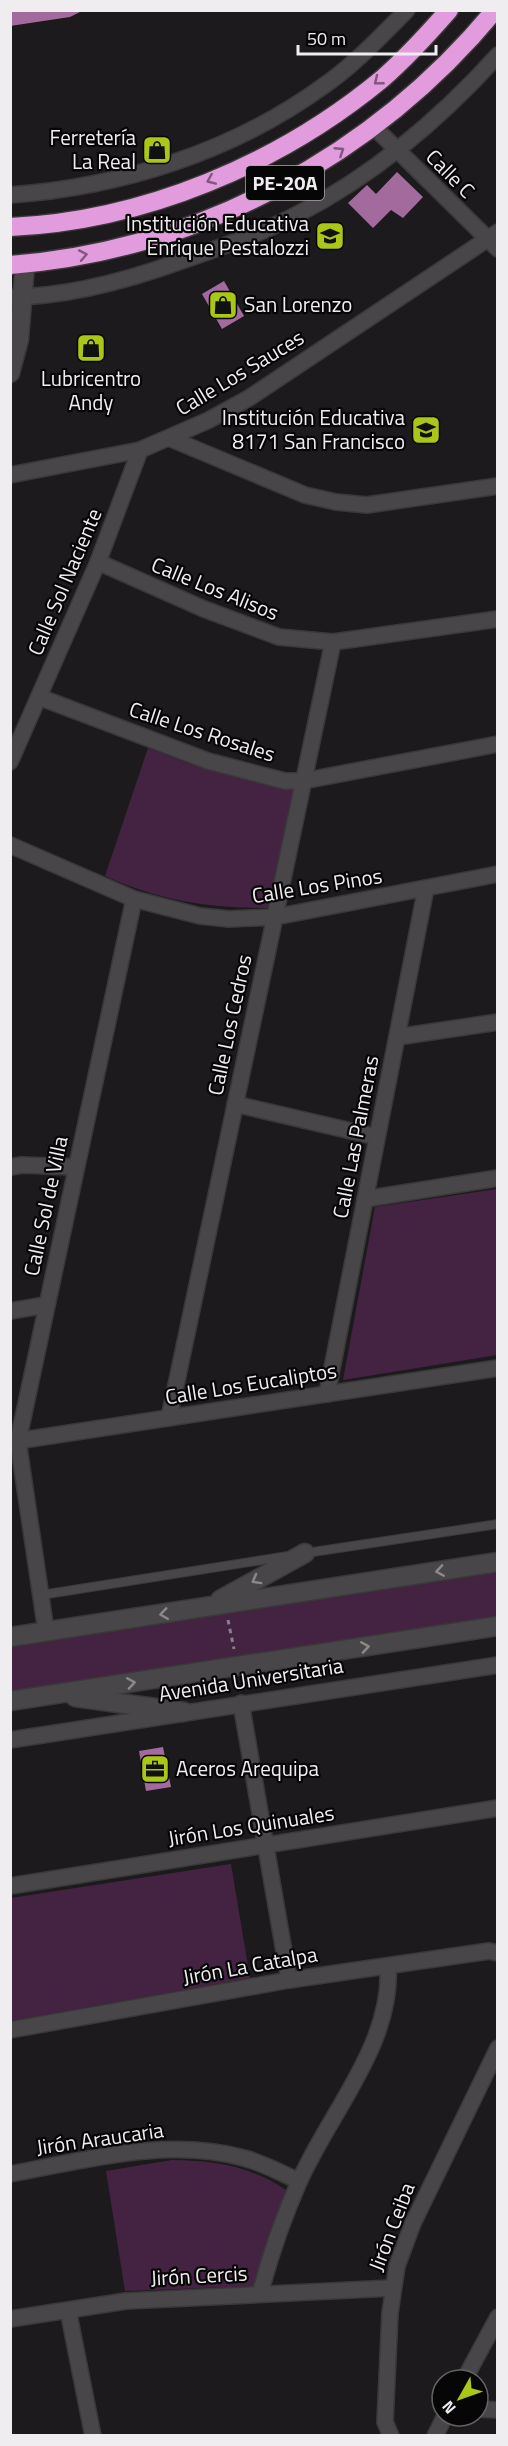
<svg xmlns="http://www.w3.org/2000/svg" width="508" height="2446" font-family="'Titillium Web',sans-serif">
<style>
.green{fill:#442342}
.building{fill:#a26a9d}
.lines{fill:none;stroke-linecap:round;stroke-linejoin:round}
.lane-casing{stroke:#3b383a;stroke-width:10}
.street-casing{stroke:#3b383a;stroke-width:18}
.secondary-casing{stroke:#3b383a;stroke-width:21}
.highway-casing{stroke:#3b383a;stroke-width:21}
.path{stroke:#858285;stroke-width:3;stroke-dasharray:4.5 4.5;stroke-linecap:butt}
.lane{stroke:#494649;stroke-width:8}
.street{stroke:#494649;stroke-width:15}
.secondary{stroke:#494649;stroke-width:18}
.highway{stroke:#e29bdc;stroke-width:18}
.oneway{stroke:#7f587c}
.oneway2{stroke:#8c898c}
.labels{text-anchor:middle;stroke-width:4.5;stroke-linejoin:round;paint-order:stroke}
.shield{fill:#070607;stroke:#aaa8aa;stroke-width:1.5}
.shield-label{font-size:20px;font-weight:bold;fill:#f0edf0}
.poi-label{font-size:21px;fill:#f0edf0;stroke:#070607;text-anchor:end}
.street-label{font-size:21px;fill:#f0edf0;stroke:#070607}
</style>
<rect width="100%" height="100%" fill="#1d1a1d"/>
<g class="green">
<path d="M148,748l53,20 94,22 -25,118c-62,0 -108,-7 -165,-32z"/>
<polygon points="497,1189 497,1355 343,1380 375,1207"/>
<polygon points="497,1570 497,1617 11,1692 10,1645"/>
<polygon points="231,1864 250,1978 11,2021 11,1898"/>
<path d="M172,2160c44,1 76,5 114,30l-23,64 -7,32 -131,5 -19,-120z"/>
</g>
<g class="building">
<polygon points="10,10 84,10 70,17 10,26"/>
<polygon points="158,140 166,156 156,160 149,144"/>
<polygon points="397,172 423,197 403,218 391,210 373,228 348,203 367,185 376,194"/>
<polygon points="224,281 244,316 222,329 202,294"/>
<polygon points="98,336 104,355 85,361 79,342"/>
<polygon points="163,1747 171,1787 146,1791 139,1751"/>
</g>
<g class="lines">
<g class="lane-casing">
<g id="lane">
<polyline points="306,1553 498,1524"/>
<polyline points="41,1595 288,1556"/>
</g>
</g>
<g class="street-casing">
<g id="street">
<polyline points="374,127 498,249"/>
<path d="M10,195c111,-8 222,-43 312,-108 31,-21 58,-50 85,-77"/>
<path d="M10,297c59,0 119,-17 174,-37 38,-13 78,-27 114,-46 76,-39 143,-96 200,-159"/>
<polyline points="169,438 305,495 336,502 367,505 498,486"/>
<polyline points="10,475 140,450 209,420 249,398 498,232"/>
<polyline points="98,562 204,609 279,637 333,642 498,619"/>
<polyline points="39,697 208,761 285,781 303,781 498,744"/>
<polyline points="10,762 98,562 140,450"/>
<polyline points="10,845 134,899 200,916 229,919 275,917 498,874"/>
<polyline points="397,1037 498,1022"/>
<polyline points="235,1104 377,1137"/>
<polyline points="10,1167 22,1165 76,1167"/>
<polyline points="365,1199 498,1178"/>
<polyline points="10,1311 46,1305"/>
<polyline points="327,1394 426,888"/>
<polyline points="169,1418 333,642"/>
<polyline points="10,1442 498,1368"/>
<polyline points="46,1631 18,1441 134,899"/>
<polyline points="241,1703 289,1980"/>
<polyline points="10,1740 498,1665"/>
<polyline points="10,1886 498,1808"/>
<polyline points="10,2030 289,1980 489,1951 498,1953"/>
<path d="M10,2174c76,-14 157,-37 234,-16 19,5 37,15 55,23"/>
<path d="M260,2294c10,-38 23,-76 39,-112 31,-70 94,-138 89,-216"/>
<polyline points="68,2310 93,2436"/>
<polyline points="10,2319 126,2301 392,2288"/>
<polyline points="464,2380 498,2317"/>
<polyline points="478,2409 498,2410"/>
<polyline points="391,2436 385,2422 390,2313 397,2266 413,2223 498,2048"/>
<polyline points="435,2436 445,2416"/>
</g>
</g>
<g class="secondary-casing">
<g id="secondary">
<polyline points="10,373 19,339 25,264"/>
<polyline points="220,1600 305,1553"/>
<polyline points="10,1637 498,1562"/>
<polyline points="75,1697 184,1712"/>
<polyline points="10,1701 498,1626"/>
</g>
</g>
<g class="highway-casing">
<g id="highway">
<path d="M10,227c134,-6 269,-63 372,-148 24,-21 46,-45 67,-69"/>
<path d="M10,265c190,-15 364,-109 485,-255"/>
</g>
</g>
<polyline class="path" points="228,1620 234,1649"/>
<use href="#lane" class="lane"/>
<use href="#street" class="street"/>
<use href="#secondary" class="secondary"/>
<use href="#highway" class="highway"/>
</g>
<defs><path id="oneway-chevron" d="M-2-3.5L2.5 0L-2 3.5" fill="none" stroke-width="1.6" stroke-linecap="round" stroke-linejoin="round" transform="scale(1.5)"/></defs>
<g class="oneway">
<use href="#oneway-chevron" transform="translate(378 81) rotate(141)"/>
<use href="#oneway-chevron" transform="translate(340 151) rotate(-33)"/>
<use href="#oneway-chevron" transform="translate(211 180) rotate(157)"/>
<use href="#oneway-chevron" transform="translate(83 255) rotate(-11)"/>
</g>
<g class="oneway2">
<use href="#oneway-chevron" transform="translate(440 1571) rotate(171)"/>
<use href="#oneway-chevron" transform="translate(256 1580) rotate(151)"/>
<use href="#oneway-chevron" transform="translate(164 1614) rotate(172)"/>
<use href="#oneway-chevron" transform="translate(365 1647) rotate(-9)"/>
<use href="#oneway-chevron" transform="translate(131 1683) rotate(-9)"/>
</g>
<defs>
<g id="shop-square" transform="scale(1.5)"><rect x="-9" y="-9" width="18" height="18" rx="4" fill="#aac717" stroke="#070607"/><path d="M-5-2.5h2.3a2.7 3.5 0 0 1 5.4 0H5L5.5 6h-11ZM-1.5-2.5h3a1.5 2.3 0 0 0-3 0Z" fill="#111"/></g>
<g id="school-square" transform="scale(1.5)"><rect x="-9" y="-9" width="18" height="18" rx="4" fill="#aac717" stroke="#070607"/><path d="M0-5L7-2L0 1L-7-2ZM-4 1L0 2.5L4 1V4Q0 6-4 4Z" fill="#111"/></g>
<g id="office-square" transform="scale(1.5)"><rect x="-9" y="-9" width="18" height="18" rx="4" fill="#aac717" stroke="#070607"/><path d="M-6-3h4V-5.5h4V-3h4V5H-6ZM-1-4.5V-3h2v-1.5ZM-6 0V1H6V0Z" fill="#111"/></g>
</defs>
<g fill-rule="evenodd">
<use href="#shop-square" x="157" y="150"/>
<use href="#school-square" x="330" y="236"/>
<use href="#shop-square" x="223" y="305"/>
<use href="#shop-square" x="91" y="348"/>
<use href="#school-square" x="426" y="430"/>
<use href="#office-square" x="155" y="1769"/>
</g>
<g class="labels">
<rect class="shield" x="246" y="166" width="78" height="34" rx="4.5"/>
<g class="shield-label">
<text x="285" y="190">PE-20A</text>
</g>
<g class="poi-label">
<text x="136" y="145">Ferretería<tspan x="136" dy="24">La Real</tspan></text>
<text x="309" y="231">Institución Educativa<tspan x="309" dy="24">Enrique Pestalozzi</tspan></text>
<text x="244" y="312" text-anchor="start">San Lorenzo</text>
<text x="91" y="386" text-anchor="middle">Lubricentro<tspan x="91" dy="24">Andy</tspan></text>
<text x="405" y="425">Institución Educativa<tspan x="405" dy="24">8171 San Francisco</tspan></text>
<text x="176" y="1776" text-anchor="start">Aceros Arequipa</text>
</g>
<g class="street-label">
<text transform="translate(450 174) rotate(45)" y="7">Calle C</text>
<text transform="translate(240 373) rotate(-31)" y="7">Calle Los Sauces</text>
<text transform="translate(65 582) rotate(-67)" y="7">Calle Sol Naciente</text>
<text transform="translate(215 589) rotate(22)" y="7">Calle Los Alisos</text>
<text transform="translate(202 732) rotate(18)" y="7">Calle Los Rosales</text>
<text transform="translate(317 886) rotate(-9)" y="7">Calle Los Pinos</text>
<text transform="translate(230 1025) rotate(-78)" y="7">Calle Los Cedros</text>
<text transform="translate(356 1137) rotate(-79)" y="7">Calle Las Palmeras</text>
<text transform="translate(46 1206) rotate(-78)" y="7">Calle Sol de Villa</text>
<text transform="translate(251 1384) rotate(-9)" y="7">Calle Los Eucaliptos</text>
<text transform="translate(251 1680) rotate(-9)" y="7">Avenida Universitaria</text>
<text transform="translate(251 1826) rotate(-9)" y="7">Jirón Los Quinuales</text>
<text transform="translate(250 1966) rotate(-10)" y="7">Jirón La Catalpa</text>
<text transform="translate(100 2139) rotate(-8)" y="7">Jirón Araucaria</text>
<text transform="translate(392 2227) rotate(-69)" y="7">Jirón Ceiba</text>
<text transform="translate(199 2276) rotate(-3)" y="7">Jirón Cercis</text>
</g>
</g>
<rect width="508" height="2446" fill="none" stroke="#f0edf0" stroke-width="24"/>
<g transform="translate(460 2398) rotate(230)"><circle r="28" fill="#070607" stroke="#646264" stroke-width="1.5"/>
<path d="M0-4.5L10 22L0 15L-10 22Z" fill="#aac717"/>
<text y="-9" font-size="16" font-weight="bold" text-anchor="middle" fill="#f0edf0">N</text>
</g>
<path d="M298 45v9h138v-9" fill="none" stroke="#f0edf0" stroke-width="3"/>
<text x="307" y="45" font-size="18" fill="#f0edf0" stroke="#070607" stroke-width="4.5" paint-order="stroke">50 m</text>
</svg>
